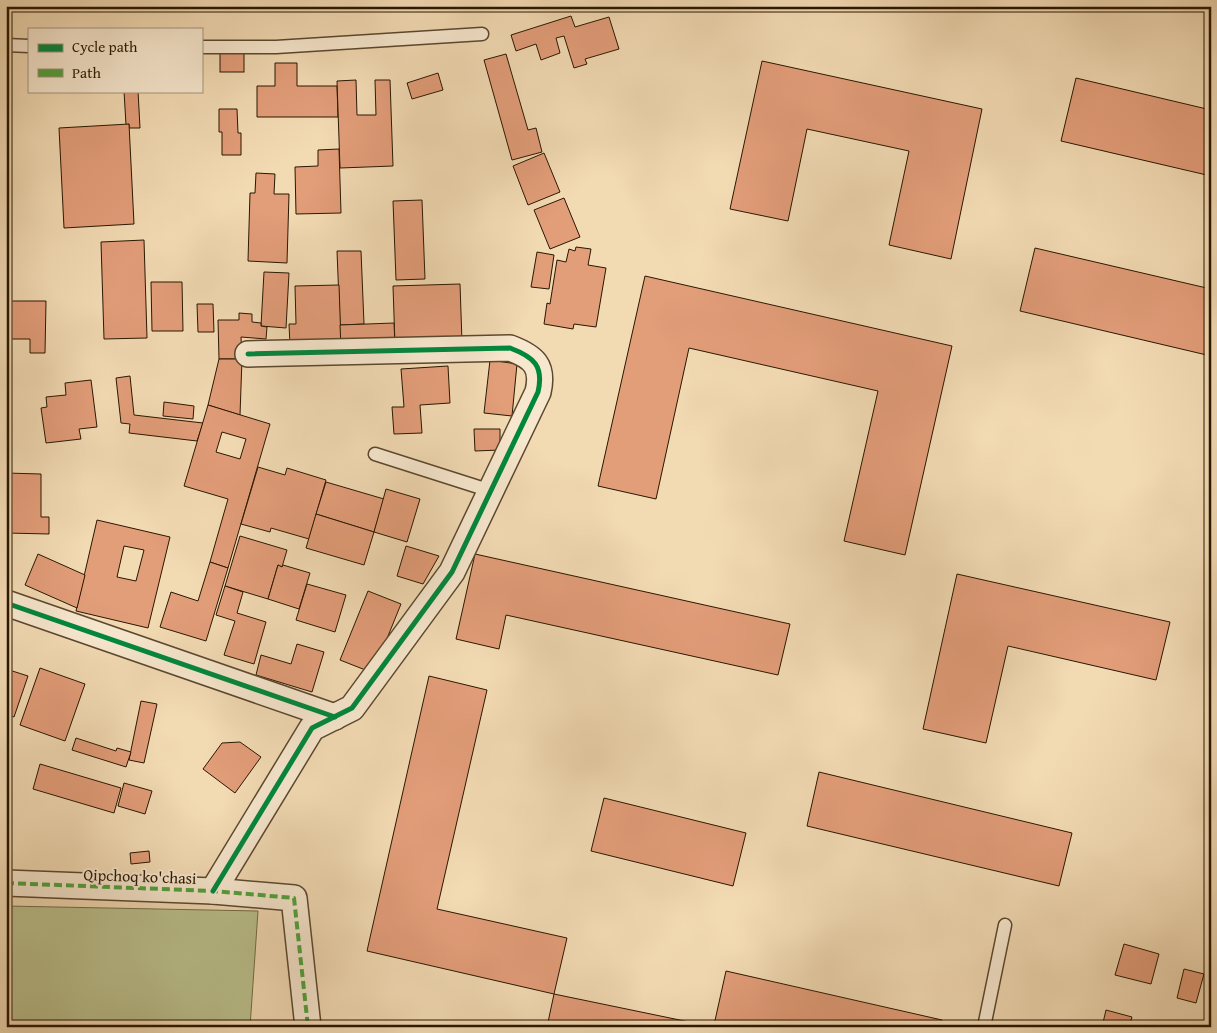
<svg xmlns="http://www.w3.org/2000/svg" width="1217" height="1033" font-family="'Gentium Book Plus',serif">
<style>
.green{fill:#bac08d;stroke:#726c47}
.building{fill:#e29d79;stroke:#291701;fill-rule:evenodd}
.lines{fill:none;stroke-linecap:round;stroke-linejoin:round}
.lane-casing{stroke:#5b482e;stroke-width:15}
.street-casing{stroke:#5b482e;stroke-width:28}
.lane{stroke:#f7e7ce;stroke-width:12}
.street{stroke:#f7e7ce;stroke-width:25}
.quiet{stroke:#51a13c;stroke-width:4;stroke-dasharray:8 4;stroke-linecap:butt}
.cycleway-casing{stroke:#f7e7ce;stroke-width:8}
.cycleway{stroke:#00873e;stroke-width:5}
.labels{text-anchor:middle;stroke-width:4;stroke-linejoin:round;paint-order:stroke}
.street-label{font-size:16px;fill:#291701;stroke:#f7e7ce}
</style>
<rect width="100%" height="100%" fill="#f2dab3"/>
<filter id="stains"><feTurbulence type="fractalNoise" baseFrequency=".004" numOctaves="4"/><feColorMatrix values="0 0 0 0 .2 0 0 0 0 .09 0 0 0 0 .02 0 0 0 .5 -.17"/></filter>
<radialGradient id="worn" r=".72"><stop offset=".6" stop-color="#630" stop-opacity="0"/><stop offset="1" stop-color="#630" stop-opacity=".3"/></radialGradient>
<polygon class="green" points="6,906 258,911 250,1027 6,1027"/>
<g class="building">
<polygon points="571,16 575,27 609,17 619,49 585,59 587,64 574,68 564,36 556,38 560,53 541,60 536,44 516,51 511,35"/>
<rect x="220" y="49" width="24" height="23"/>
<polygon points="506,54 528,130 536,128 542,152 512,160 484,60"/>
<polygon points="762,61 982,109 951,259 889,245 909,151 807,129 788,221 730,209"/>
<polygon points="275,63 297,63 297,86 337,86 338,117 257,117 257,86 275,86"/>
<polygon points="438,73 443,90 412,99 407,83"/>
<polygon points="1076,78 1211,110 1211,176 1061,141"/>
<polygon points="356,80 357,115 376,115 375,80 390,80 393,166 340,168 337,81"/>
<polygon points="124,91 138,91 140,128 129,128 129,124 126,125"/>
<polygon points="219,109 237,109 238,133 241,133 241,155 222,155 222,132 219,132"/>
<polygon points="129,124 134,224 64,228 59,128"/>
<polygon points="339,149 341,213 296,214 295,167 318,166 318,150"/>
<polygon points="544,153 560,192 528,205 513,166"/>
<polygon points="256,173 275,174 274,194 289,194 287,263 248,261 250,193 255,193"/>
<polygon points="564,198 580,237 550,249 534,210"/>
<polygon points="422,200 425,279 396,280 393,201"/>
<polygon points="144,240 147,338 104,339 101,242"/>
<polygon points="576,247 591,249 588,265 606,268 596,327 574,324 573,329 544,324 547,303 550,304 557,260 566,262 569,249 575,251"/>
<polygon points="1035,248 1211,289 1211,356 1020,311"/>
<polygon points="337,251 361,251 364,324 340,325"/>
<polygon points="537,252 554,255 549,289 531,287"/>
<polygon points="264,272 289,273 286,328 261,326"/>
<polygon points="645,276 952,346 905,555 844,541 878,391 689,348 656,499 598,486"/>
<polygon points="6,280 8,301 8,319 6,319"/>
<polygon points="151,282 182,282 183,331 152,331"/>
<polygon points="460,284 462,342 395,345 393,286"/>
<polygon points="339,285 341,343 290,345 289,324 296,324 295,286"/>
<polygon points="8,301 46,301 45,353 30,353 30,339 8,339"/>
<polygon points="197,304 213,304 214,332 198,332"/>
<polygon points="239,313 252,314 252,322 261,323 261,326 267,327 266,339 241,337 242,359 219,359 218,320 239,320"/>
<polygon points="394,323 395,346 341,348 340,325"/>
<polygon points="219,359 242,359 240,415 208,405"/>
<polygon points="490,360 517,364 512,416 484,413"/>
<polygon points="448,366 450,403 420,405 422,433 394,434 392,407 404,407 401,369"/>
<polygon points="130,376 134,415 203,423 197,441 129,433 130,424 121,423 116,378"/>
<polygon points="91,380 97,427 79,429 81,439 46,443 41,408 47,407 46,397 66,395 65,383"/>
<polygon points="164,402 194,406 193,419 163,416"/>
<path d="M208,405l62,19 -42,144 -18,-6 18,-63 -44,-13zM222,432l24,7 -6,20 -24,-7z"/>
<polygon points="474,429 500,429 500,450 475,451"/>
<polygon points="258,467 285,475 287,468 326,480 309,539 271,528 270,532 241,524"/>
<polygon points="6,473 41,474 41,517 49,517 49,534 6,533"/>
<polygon points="326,482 384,499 374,532 316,514"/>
<polygon points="386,489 420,499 407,542 374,532"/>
<polygon points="316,514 374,532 364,565 306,548"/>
<path d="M97,520l73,17 -22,91 -72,-17zM124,546l20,4 -8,31 -19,-4z"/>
<polygon points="240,536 287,550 282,567 278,565 268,599 225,586"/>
<polygon points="406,546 439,556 423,584 397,576"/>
<polygon points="38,554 85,575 77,608 25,585"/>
<polygon points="475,554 790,624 778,675 506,615 499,649 456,639"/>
<polygon points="210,562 228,568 206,641 160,627 171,592 198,601"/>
<polygon points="278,565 282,567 283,565 310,573 299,609 268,599"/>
<polygon points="957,574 1170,622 1156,680 1008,646 986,743 923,729"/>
<polygon points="307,584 346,595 335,632 296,620"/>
<polygon points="225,586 243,592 237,613 266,622 254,664 224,655 235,621 216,615"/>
<polygon points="368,591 401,604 373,673 340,660"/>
<polygon points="297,644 324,652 312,692 256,675 261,655 291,664"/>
<polygon points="40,668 85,684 65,741 20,725"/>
<polygon points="6,669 28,676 14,717 6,714"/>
<polygon points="429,676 487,690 437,909 567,938 554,994 367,951"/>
<polygon points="141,701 157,704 144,763 129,760"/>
<polygon points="76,738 116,751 117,748 131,752 126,767 72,750"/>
<polygon points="240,742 261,757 235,793 203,769 222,743"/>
<polygon points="40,764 121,788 114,813 33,789"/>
<polygon points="819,772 1072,833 1059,886 807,826"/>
<polygon points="124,783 152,791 145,814 118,806"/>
<polygon points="604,798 746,833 733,886 591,851"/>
<polygon points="149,851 150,862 131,864 130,853"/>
<polygon points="1124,944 1159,954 1151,984 1115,975"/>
<polygon points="1184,969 1204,974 1196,1003 1177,998"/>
<polygon points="726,971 942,1020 940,1027 723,1027 714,1025"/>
<polygon points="1211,984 1211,1005 1206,1004"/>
<polygon points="554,994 699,1024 698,1027 547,1027"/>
<polygon points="1106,1010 1132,1017 1129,1027 1102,1027"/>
</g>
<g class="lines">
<g class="lane-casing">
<g id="lane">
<polyline points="6,45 29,46"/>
<polyline points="201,47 276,47 482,34"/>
<polyline points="375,454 491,491"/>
<polyline points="984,1027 1005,925"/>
</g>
</g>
<g class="street-casing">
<g id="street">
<polyline points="6,603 335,717"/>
<polyline points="6,883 213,891 294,898 308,1027"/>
<path d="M213,891l99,-163 40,-20 100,-136 86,-180c6,-26 -4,-35 -28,-44l-262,6"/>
</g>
</g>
<use href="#lane" class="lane"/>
<use href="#street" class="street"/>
<polyline class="quiet" points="6,883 213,891 294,898 308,1027"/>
<g class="cycleway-casing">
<g id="cycleway">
<polyline points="6,603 335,717"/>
<path d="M213,891l99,-163 40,-20 100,-136 86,-180c6,-26 -4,-35 -28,-44l-262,6"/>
</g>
</g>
<use href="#cycleway" class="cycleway"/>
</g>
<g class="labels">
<g class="street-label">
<text transform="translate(140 876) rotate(2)" y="6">Qipchoq ko'chasi</text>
</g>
</g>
<rect width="1217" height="1033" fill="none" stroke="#f2dab3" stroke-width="25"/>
<rect x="8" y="8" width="1202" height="1018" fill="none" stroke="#291701" stroke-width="2.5"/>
<rect x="12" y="12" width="1192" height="1008" fill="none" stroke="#291701"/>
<rect x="28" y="28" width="175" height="65" fill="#f7e7ce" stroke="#a5947c"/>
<rect x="38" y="44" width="25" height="8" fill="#00873e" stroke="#a5947c"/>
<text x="72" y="52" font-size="15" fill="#291701">Cycle path</text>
<rect x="38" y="69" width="25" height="8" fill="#51a13c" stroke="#a5947c"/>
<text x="72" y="78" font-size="15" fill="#291701">Path</text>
<rect width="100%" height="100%" filter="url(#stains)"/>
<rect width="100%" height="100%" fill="url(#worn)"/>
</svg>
